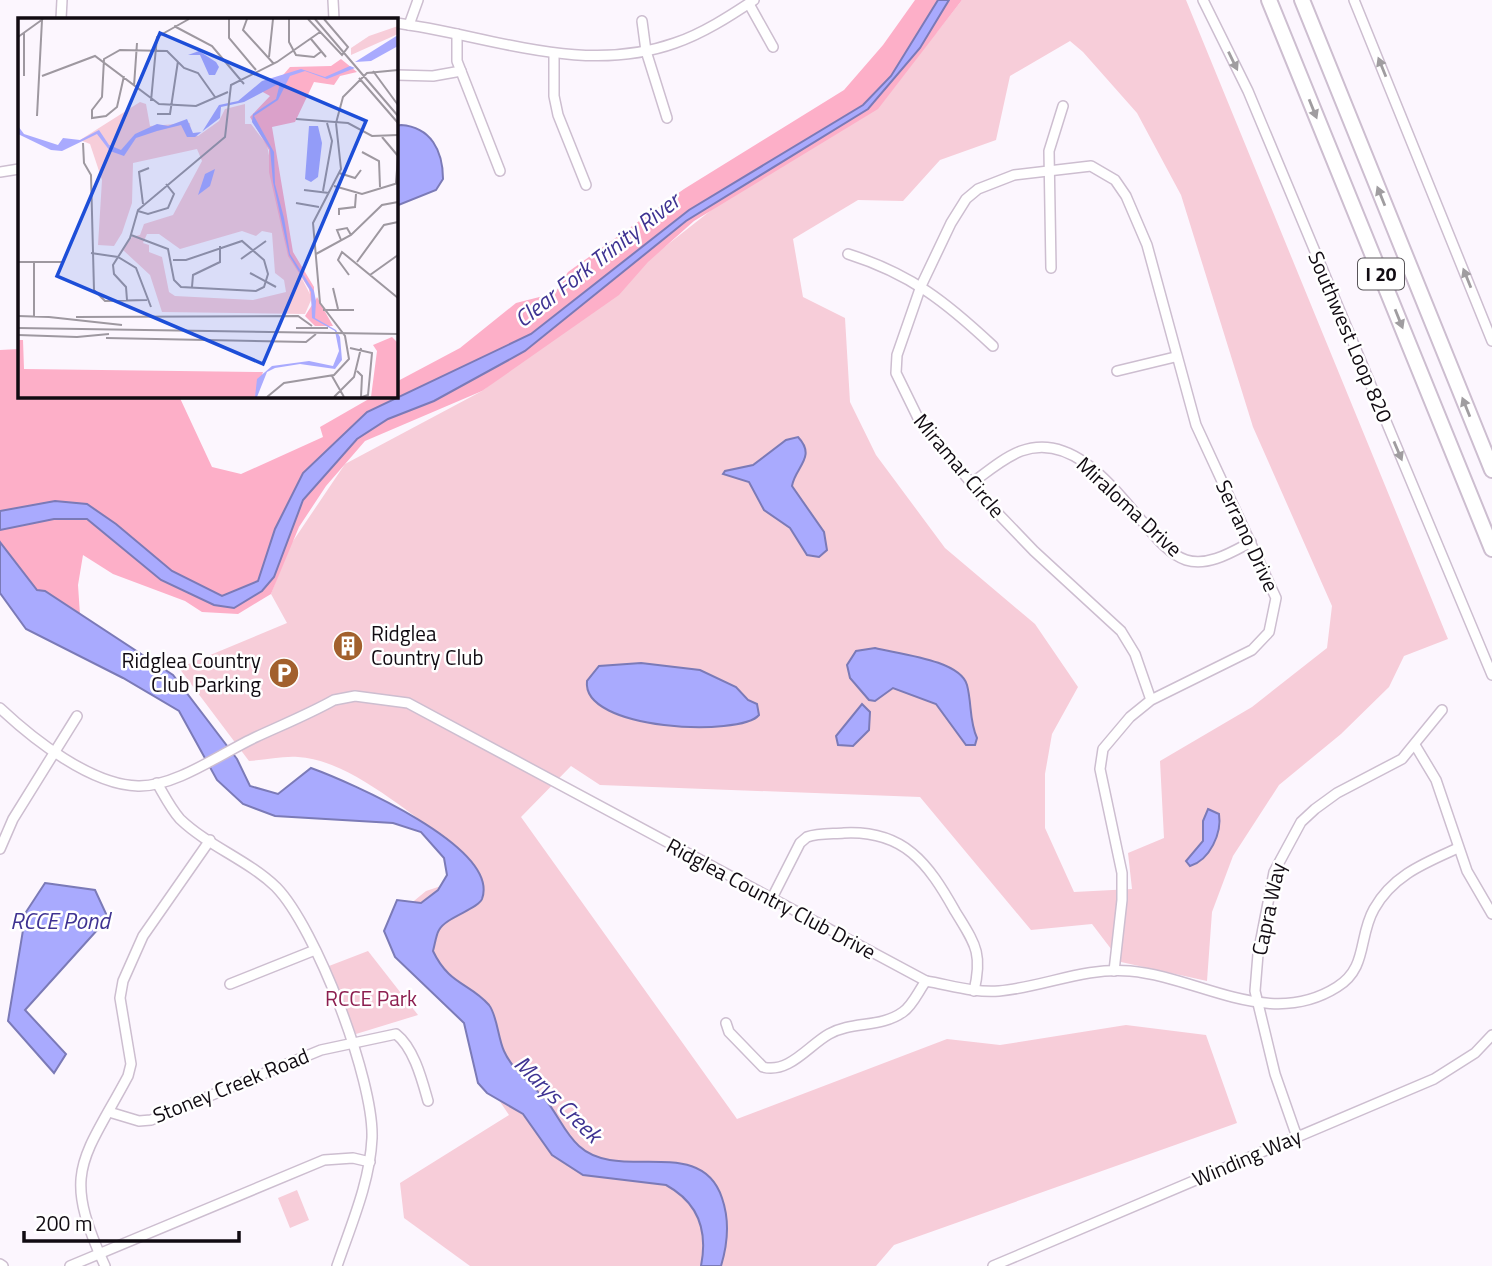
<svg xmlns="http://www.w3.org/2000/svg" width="1492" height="1266" font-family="'Titillium Web',sans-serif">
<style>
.green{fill:#f7cdd9;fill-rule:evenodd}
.forest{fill:#fdafc8}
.water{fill:#a9aafe;stroke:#7b7ab7;stroke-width:2}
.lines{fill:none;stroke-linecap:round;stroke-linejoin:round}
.minor-casing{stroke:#cdbed0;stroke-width:12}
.highway-casing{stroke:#cdbed0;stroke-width:18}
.minor{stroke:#fff;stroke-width:9}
.highway{stroke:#fff;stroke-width:14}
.oneway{fill:#a09da0}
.labels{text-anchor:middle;stroke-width:5;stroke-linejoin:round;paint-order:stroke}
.shield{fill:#fff;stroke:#585459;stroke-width:2}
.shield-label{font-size:19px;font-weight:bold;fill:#110b12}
.street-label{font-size:21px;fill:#110b12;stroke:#fff}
.poi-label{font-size:21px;fill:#110b12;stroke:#fff;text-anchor:start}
.park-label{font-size:21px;fill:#8c1e4f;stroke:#fff}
.water-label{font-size:23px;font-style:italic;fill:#3f3392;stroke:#fff}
.inset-road{fill:none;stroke:#9e98a0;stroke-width:2}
.view{fill:#1d4ed8;fill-opacity:0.15;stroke:#1d4ed8;stroke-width:3.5}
.inset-edge{fill:none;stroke:#110b12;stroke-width:3.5}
</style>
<rect width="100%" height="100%" fill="#fcf6fe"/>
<g class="green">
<path d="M962,0h224l262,639 -44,17 -15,31 -48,47 -62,51 -46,71 -21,56 -5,69 -86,-19 -29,-38 -61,6 -111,-133 -320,-12 -29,-19 -50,51 216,302 210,-80 53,6 126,-20 80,10 31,88 -343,122 -18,21h-406l-66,-48 -4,-35 109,-68 -33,-49 5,-8 -39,-86 -39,-62 23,-19 21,-7 1,-43c-39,-28 -101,-82 -150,-84 -16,-1 -33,3 -49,4l-70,-93 108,-45 -16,-29 18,-47 56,-83 137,-73 455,-359zM1070,41l13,11 54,61 44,82 72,232 79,179 -5,42 -75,59 -92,54 4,77 -36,15 4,36 -58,3 -29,-64v-54l7,-40 26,-47 -43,-63 -90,-76 -69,-93 -26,-53 -5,-84 -42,-21 -10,-58 65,-39 45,1 37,-41 56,-20 14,-64z"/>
<polygon points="368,951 418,1015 356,1034 329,966"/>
<polygon points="297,1190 309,1220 290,1228 278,1198"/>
</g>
<polygon class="forest" points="915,0 962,0 878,109 694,221 648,262 619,295 482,391 365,441 326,486 299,527 271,594 238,614 202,612 185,601 113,574 83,555 78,585 80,615 75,610 58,612 0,552 0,350 19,349 19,396 179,396 212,467 241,474 323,437 320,427 374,396 396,396 396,382 460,348 516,303 555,293 568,272 684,189 844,90 883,45"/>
<g class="water">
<polygon points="938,0 949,0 920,48 868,109 686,221 525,351 434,401 388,419 357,439 303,500 274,577 262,591 234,608 214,605 161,580 87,519 54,519 0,530 0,511 55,501 87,504 116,524 172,571 222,596 258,581 275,529 303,473 367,412 531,334 689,210 863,105 891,76"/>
<path d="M401,125c30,2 42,26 42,54l-7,11 -40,16v-80z"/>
<path d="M798,437c19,20 -3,30 -6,49l32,46 3,18 -8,7 -12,-2 -17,-27 -26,-18 -15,-28 -26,-8 2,-3 28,-6 33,-25z"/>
<path d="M0,542l37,48 8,1 128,84 64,84 13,27 28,8 33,-26c36,13 190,79 171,131 -4,10 -36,18 -43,31 -3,5 -4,14 -6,21 16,34 37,32 56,54 8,10 9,33 15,46 9,20 26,31 41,48 12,14 20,35 34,47 40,37 122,-12 143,52 8,23 6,45 -1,68h-20c7,-35 -2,-63 -35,-81l-83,-10 -31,-20 -29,-41 -36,-21 -9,-10 -14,-60 -69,-66 -11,-26 13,-31 24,3 17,-13 9,-15 -3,-17 -23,-26 -28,-9 -118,-7 -32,-12 -26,-24 -38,-69 -56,-33 -97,-49 -26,-36z"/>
<path d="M875,648c24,6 85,12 92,37 5,19 2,35 10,53l-2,7h-9l-30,-41 -43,-16 -18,13 -6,-1 -19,-22 -3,-13 9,-14z"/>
<path d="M641,663l59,7 36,17 12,13 9,4 2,11c-18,22 -178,16 -172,-34l12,-15z"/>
<polygon points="862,704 870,712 869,730 853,746 838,745 836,736"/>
<path d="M1208,809l11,5c3,19 -9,46 -29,52l-4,-5 17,-20v-20z"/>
<polygon points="45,883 95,890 108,918 25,1010 66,1054 54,1073 8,1021 26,912"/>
</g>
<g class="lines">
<g class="minor-casing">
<g id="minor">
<polyline points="333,0 334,19"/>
<polyline points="1203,0 1248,91 1492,675"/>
<polyline points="1354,0 1492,341"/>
<polyline points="749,4 773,47"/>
<polyline points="61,19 62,0"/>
<polyline points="642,21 646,51 667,118"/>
<path d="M396,23c92,12 186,53 279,20 27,-9 55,-27 79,-43"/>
<polyline points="409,25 418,0"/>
<polyline points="457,34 457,61 500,171"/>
<polyline points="554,54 554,96 558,115 586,185"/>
<polyline points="396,75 433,76 461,71"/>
<polyline points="0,172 19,169"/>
<path d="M848,254c63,20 98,48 145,92"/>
<polyline points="1051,268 1049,151 1063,106"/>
<polyline points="1117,371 1175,357"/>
<path d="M972,483c15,-11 31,-25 49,-32 51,-19 92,36 121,70 12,14 26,33 44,39 22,7 46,-8 65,-18"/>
<path d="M0,708c33,31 91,77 138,78 38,1 85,-34 118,-49 26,-12 53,-23 78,-37l21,-4 53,7 518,278c24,4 48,12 73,10 45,-4 85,-24 131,-20 69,6 139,59 207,16 31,-19 21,-50 37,-78 19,-34 51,-46 84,-61"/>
<polyline points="1415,745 1436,780 1467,871 1492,914"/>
<path d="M157,783c7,12 14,26 23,36 28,27 68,41 96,68 40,41 98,193 96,251 -2,44 -21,87 -35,128"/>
<polyline points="0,849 13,819 77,716"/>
<path d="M771,900l29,-57 7,-6c11,-4 25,-3 37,-4 60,-3 84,30 111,78 20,33 28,41 19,80"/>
<polyline points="1114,971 1122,900 1122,873 1100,769 1103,749 1130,717 1151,700 1252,650 1269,632 1276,598 1196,425 1147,245 1126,196 1115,180 1091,166 1014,175 978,189 966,199 951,223 921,286 897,355 896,373 918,418 985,500 1034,551 1121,631 1135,654 1151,700"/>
<polyline points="230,984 315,950"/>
<path d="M726,1023l3,9 34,35c26,7 46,-22 66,-33 23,-13 52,-6 74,-22 10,-7 16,-22 23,-31"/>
<path d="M109,1112l30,9 12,-1 170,-70 75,-16c18,14 26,46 32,67"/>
<polyline points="1297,1137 1275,1074 1255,991 1258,954 1274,872 1301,822 1315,809 1337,793 1402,759 1442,710"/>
<polyline points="0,1264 3,1266"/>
<polyline points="70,1266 324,1160 353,1158 370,1162"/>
<path d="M105,1266c-44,-95 -23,-104 23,-190l3,-12 -11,-66 3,-17 20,-45 67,-96"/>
<polyline points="993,1266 1434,1079 1475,1053 1492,1035"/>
</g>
</g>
<g class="highway-casing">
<g id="highway">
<polyline points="1269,0 1492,549"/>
<polyline points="1302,0 1492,470"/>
</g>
</g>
<use href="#minor" class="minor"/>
<use href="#highway" class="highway"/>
</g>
<defs><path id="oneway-solid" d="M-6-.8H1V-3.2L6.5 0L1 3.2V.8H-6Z" transform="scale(1.75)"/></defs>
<g class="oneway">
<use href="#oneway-solid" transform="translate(1233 61) rotate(64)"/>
<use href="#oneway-solid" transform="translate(1382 67) rotate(-112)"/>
<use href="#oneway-solid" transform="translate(1313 109) rotate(68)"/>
<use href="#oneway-solid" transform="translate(1381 196) rotate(-112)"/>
<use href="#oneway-solid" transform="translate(1467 278) rotate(-112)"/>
<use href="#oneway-solid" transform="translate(1399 319) rotate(68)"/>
<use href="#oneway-solid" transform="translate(1466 407) rotate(-112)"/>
<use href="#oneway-solid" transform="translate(1398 451) rotate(67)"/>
</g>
<defs>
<g id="building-disc" transform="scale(1.575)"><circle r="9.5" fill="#a2602d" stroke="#fff"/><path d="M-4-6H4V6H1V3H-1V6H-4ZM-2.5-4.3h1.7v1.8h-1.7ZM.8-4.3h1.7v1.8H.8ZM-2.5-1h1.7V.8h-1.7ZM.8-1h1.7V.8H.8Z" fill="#fff"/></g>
<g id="parking-disc" transform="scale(1.575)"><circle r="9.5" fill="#a2602d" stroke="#fff"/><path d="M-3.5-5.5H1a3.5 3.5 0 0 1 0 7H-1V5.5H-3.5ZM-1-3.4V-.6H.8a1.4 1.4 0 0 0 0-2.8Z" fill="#fff"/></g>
</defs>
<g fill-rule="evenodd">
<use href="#building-disc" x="348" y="646"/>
<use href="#parking-disc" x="284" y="673"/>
</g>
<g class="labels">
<rect class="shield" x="1358" y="258.5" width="46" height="31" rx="5"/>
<g class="shield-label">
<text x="1381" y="281">I 20</text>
</g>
<g class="street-label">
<text transform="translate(1350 337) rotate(67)" y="7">Southwest Loop 820</text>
<text transform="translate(959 466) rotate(50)" y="7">Miramar Circle</text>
<text transform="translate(1129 507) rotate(43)" y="7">Miraloma Drive</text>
<text transform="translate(1247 536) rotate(65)" y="7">Serrano Drive</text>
<text transform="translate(771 899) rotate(28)" y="7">Ridglea Country Club Drive</text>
<text transform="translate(1269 909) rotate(-78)" y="7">Capra Way</text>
<text transform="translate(231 1086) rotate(-22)" y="7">Stoney Creek Road</text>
<text transform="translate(1247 1158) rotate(-23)" y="7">Winding Way</text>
</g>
<g class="poi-label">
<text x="371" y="641">Ridglea<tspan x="371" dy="24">Country Club</tspan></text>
<text x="261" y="668" text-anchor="end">Ridglea Country<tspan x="261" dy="24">Club Parking</tspan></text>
</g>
<g class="park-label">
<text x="371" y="1006">RCCE Park</text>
</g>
<g class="water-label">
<text transform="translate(597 260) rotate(-38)" y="8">Clear Fork Trinity River</text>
<text x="60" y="929">RCCE Pond</text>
<text transform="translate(558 1099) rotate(45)" y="8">Marys Creek</text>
</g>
</g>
<g transform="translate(18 18)">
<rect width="380" height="380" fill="#fcf6fe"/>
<path d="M380,8v8l-47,21v-7l18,-12zM122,84l6,2 4,22 40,-3 1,10 7,3 21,-15 6,-12 20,-5v20h6l16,21 20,105 25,48 -7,16 -143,-2 -12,-37 -27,-25 9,-13 8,-2 4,-11 29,-9 29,-54 -5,-12 -64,14 -1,40 -10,30 -8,13 -16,-1 4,-65 -12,-36 -10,-4zM224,213l14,5 6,-5 10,2 3,40 9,7 2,12 -33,8 -78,-4 -6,-4 -7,-35 -13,-5v-7l-6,-2 4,-9h12l21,15z" fill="#f7cdd9" fill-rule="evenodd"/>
<path d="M323,41l16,13 -17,4 -6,9 -20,-3 -19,40 -23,5 21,125 21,35v17l3,-7 16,29h-18l-10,-10 7,-11 -3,-16 -21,-33 -19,-84v-22l-19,-33 20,-21 -9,-5 2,-3 14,-6 13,-15 41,-1zM374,319l6,6v54h-27l6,-46 -4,-6zM0,322h5l1,29 239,3 -8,25h-237z" fill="#fdafc8"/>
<path d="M380,17v11l-27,15 -16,1zM181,33l17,11 3,5 -4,8h-6l-9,-20h-12zM332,48l5,2 -28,11 -22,-8 -15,5 -12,24 -24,16 20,36 1,32 9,34 6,36 24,37 2,10 -1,17 21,12 4,7 2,23 -7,9 -35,-5 -25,4 -8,4 -10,25h-2l2,-18 15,-13 37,-5 24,5 6,-15 -4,-20 -23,-13 -1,-26 -22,-37 -16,-73 -3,-33 -18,-27 1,-8 23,-15 4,-16 -36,19 -23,5 -1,11 -25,19h-8l-6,-12 -24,6 -21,7 -12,18 -14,-5 -13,-17 -35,17 -11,-1 -33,-16v-8l6,8 34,11 5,-7 17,2 19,-10 10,15 12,5 14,-16 22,-10 11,2 19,-7 6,14 9,-1 17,-27 19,-4 24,-20 39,-12 24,8zM291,108h9l4,17 -4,34 -7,5 -6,-3zM197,151l-5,17 -12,9 7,-21z" fill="#a9aafe"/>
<path class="inset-road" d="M211,1v19l27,32M229,1l-4,11 31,34M271,1v23l7,13 18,2 8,-6M290,1l34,36 6,-8 -24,-28M297,1l83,97M156,8l38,20 32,38M0,19l25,-18M293,21l15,18M251,39l4,-38M355,53l25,34M6,58v-43M24,58l53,-20 64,48 37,2 32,-14M106,58l-7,31 -11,9 -14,2v-8l10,-13 2,-38 16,-9 47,1 17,17 14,5 17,24M341,60l39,45M116,68l3,-43M133,83l6,-64 32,-18M139,96h13l8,-53M19,98l5,-96M278,101l52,4 24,13 26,-1M364,119l16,19M65,125l1,20 7,12 3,115 11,11 42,-1M344,134l17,9 1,26M321,155l16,5 6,-8M378,165l2,-26M316,168l28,8 36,-11M286,172l25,3M305,173l9,-50 -5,-18M278,185l23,4M125,186l-4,-32 10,-4M120,193l10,3 20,-6 6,-14 -8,-10M321,197v-6l16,-2 1,-13M113,217l37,14 6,31 7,7 75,4 8,-4 4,-13 -4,-14 -22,-19 -56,19h-13M323,222l-4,-10 10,-2 4,7M73,235l27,4 18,11 15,39M298,236l35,-19 31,-30 16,-3M223,241l25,-18M0,244h45M339,244l27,-37 14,-3M232,255l26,14M331,257l-11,-15 4,-8 56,46M352,257l28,-20M174,269l1,-12 27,-13v-16M315,270l5,21M109,282l-1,-13 -12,-13 -1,-9 17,-27 8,-28 87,-73 6,-52 46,-23 43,-30M305,292h31M0,298l31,1M16,298v-54M31,299l73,8M58,299l222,-1 14,10M0,310l380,6M278,310h32M0,317l59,2M59,319l32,-3M88,320l200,4 10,-8M332,330l22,5 -4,42 -6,2M339,353l5,5 -1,21M314,358l12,21M249,379l17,-14 50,-8 15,-16 -4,-23 -25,-33 -7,-80 28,-54 -5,-46 7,-26 24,-24 31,-3M316,379l20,-20 7,-29"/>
<path class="view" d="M142,15l206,88 -103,243 -206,-88z"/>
<rect width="380" height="380" class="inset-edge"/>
</g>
<path d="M24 1231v10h215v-10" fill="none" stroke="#110b12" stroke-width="3.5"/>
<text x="35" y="1231" font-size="21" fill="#110b12" stroke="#ffffff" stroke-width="5" paint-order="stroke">200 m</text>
</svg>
